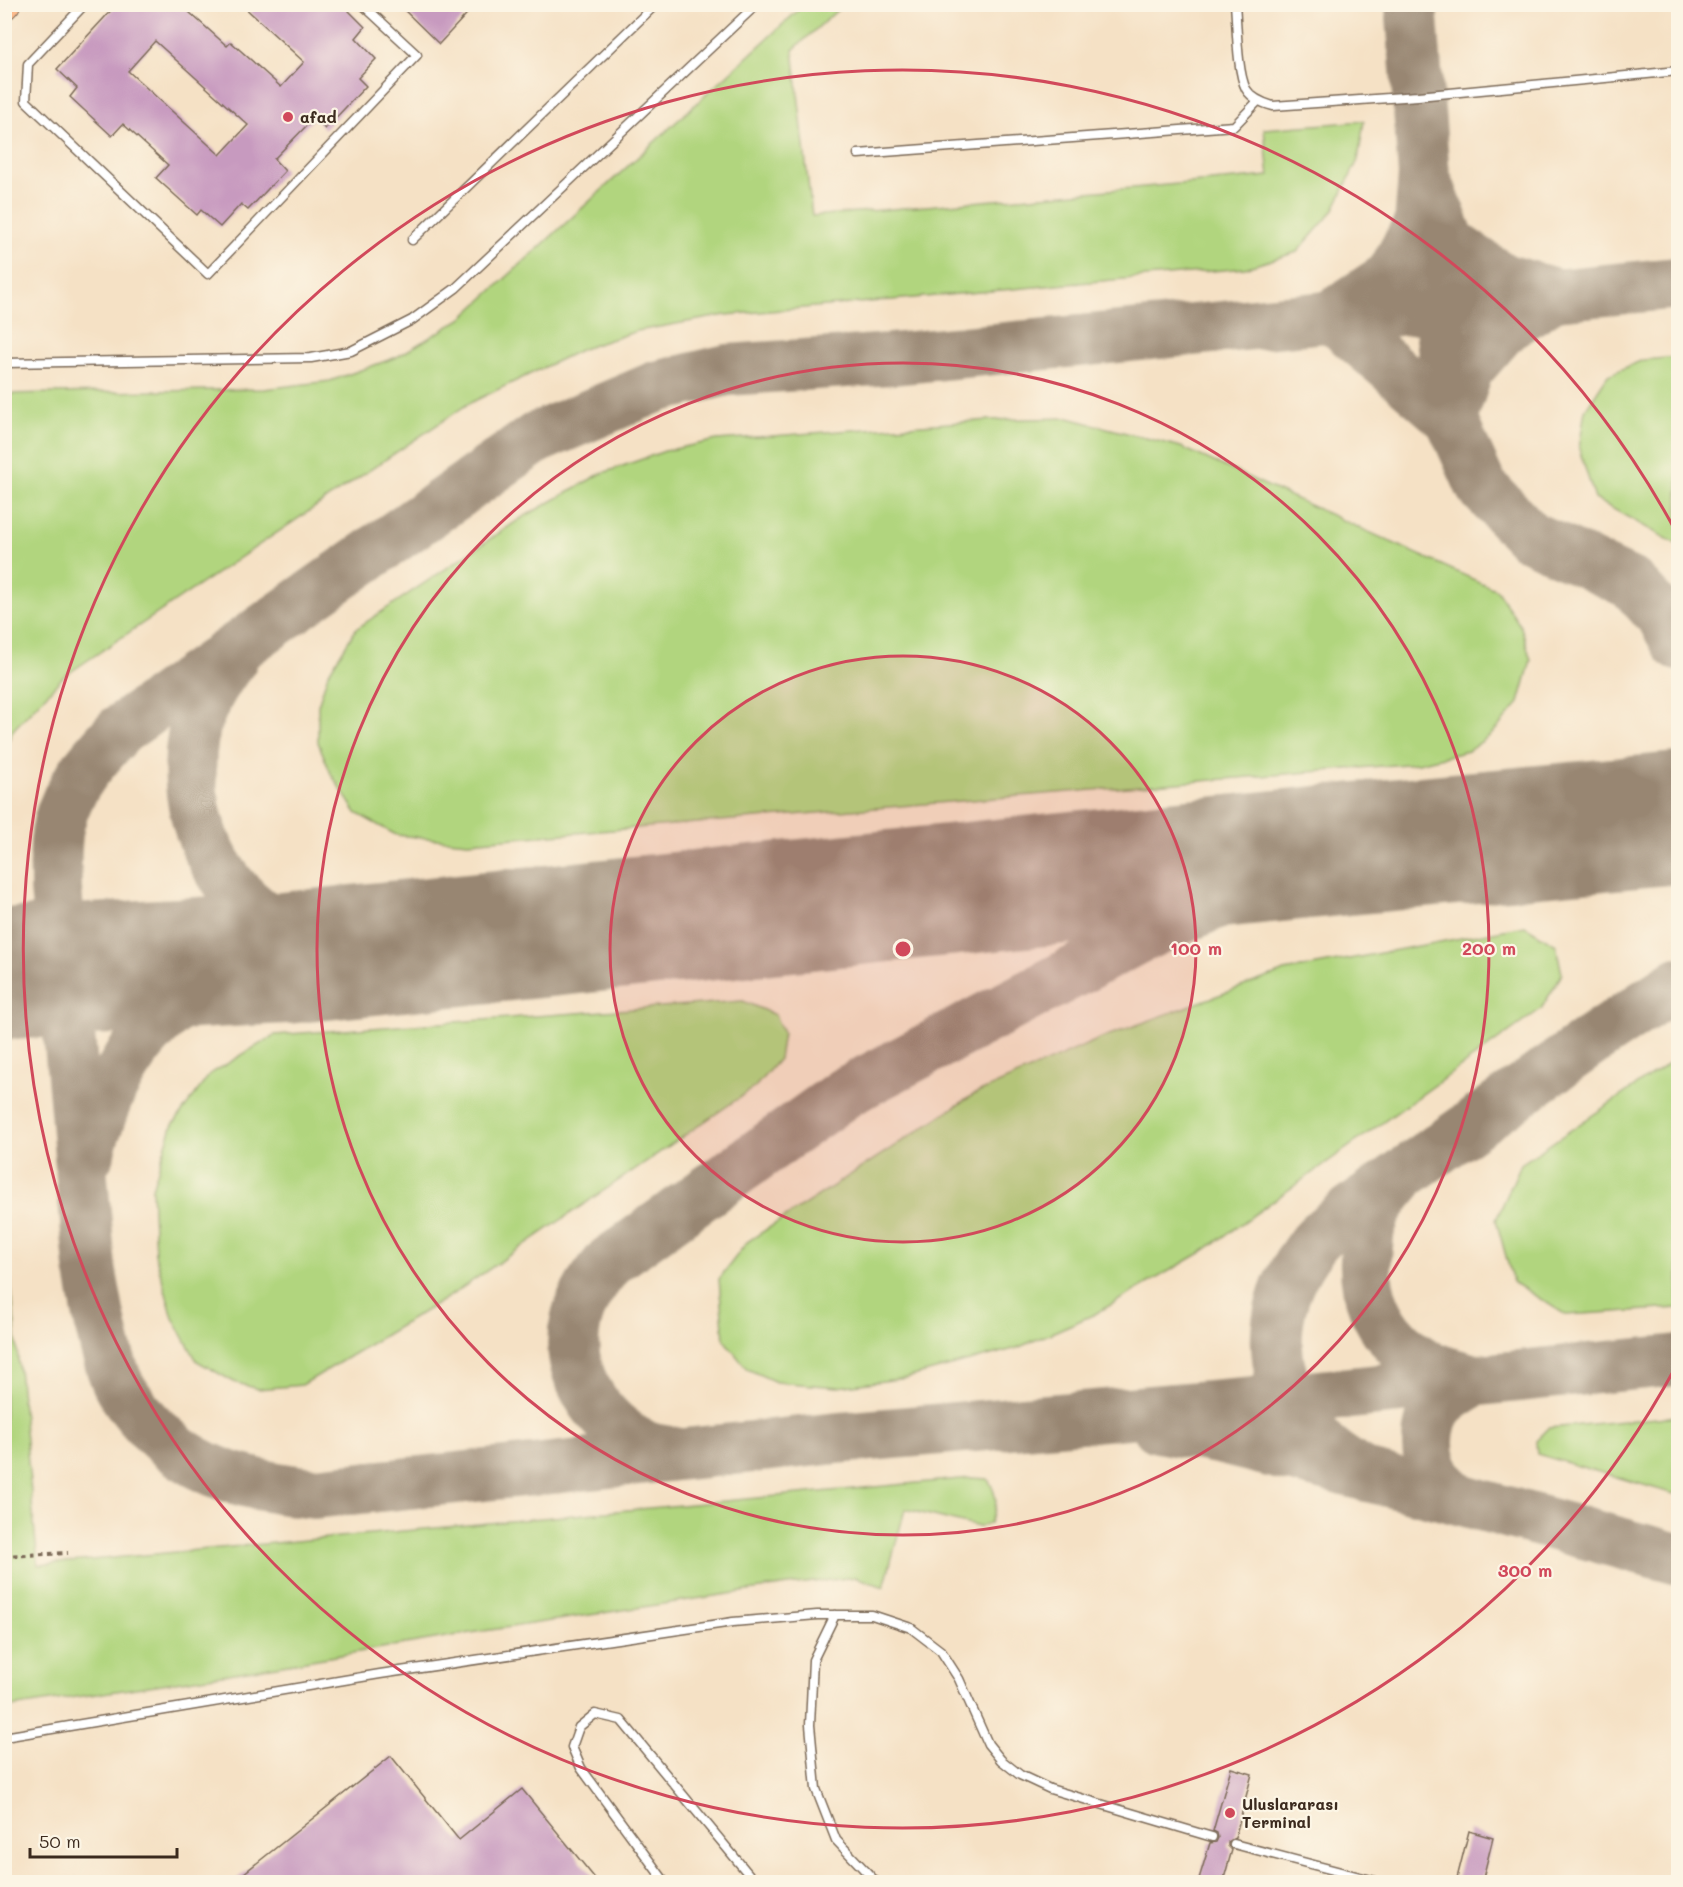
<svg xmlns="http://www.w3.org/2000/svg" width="1683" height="1887" font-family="Mali,sans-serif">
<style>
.green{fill:#b1d57e;stroke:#76804e;stroke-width:1.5}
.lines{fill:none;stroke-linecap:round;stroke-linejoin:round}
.taxiway{stroke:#988672;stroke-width:52}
.runway{stroke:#988672;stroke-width:132}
.building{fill:#c79abf;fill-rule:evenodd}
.service-casing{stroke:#7c6a58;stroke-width:11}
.primary-casing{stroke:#7c6a58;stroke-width:28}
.path{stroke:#7c6a58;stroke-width:4;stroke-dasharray:4.5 4.5;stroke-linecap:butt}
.service{stroke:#fff;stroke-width:8}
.primary{stroke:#fbbb8d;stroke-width:26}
.ring{fill:none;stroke:#d1495b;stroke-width:3}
.poi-dot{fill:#d1495b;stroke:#fcf5e5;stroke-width:2}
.labels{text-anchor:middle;stroke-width:4.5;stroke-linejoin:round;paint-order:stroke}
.poi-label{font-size:16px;font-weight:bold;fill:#3b2a1e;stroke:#fcf5e5;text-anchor:start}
.centre{fill:#d1495b;stroke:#fcf5e5;stroke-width:3}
.ring-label{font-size:18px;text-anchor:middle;font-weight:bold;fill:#d1495b;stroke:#fcf5e5;stroke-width:4.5;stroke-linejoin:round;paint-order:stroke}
</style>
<rect width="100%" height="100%" fill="#fcf5e5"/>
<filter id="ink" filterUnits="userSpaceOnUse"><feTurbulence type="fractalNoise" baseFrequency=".0167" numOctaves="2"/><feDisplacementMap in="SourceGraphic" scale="12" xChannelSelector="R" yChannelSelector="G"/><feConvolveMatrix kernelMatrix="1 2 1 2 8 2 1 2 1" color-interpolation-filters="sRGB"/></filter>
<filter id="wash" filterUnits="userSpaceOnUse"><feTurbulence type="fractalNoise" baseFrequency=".008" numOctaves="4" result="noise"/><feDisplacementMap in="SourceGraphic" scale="24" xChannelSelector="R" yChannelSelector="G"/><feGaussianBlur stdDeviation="1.35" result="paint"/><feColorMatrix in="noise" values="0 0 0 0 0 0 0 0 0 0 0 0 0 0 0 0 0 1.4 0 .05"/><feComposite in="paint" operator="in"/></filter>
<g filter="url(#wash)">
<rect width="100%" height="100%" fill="#f5e1c5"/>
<g class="green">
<polygon points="805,4 843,5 793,50 812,216 1269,176 1264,129 1364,121 1358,160 1333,211 1297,252 1245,268 726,315 637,331 582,349 468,404 63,677 14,729 5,747 5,394 264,389 330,381 397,357 461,319"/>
<polygon points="1678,357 1678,545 1595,499 1579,449 1585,410 1608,375 1643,360"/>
<polygon points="1068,418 1181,447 1497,590 1521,627 1531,660 1519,703 1491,735 1468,751 1418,763 468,842 396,835 356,813 331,774 318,742 318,705 328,674 356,629 520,519 600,474 665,451 717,440 990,420"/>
<polygon points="1525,926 1556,945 1562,974 1541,1009 1202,1252 1095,1314 1017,1348 906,1378 838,1387 776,1382 747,1369 724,1340 719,1279 747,1242 973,1095 1104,1037 1285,971"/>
<polygon points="743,1001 775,1015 783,1033 779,1059 755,1087 450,1296 302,1385 258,1389 234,1382 197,1361 173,1318 155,1254 152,1188 172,1126 210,1074 275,1035"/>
<polygon points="1678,1057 1678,1308 1566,1315 1513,1282 1496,1220 1521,1164"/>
<path d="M4,1213l34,352 933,-87 17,1c10,18 10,26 2,44l-11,4 -74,-18 -21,78 -28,-10 -68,8 -324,49 -223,38 -236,36z"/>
<polygon points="1678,1416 1678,1495 1537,1454 1536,1441 1549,1428"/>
</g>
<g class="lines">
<g class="taxiway">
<polyline points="1411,4 1424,175 1451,419 1481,486 1529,536 1632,584 1663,618 1678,645"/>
<polygon points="1424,175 1451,244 1503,279 1555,294 1506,326 1468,369 1451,419 1331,316 1391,276 1420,223"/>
<path d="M1678,283l-786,76 -165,11 -71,17 -120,51 -416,292c-26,28 -52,56 -61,93 -5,21 -3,45 -3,66l34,378c7,37 12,77 26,112 5,12 15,25 23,35 48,58 103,71 175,79l524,-55 452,-39 388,-39"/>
<path d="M232,659c-16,20 -35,52 -39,77 -13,77 22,161 96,194 31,14 64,15 98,18"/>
<path d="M89,1154c1,-11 5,-21 9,-31 21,-67 69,-123 136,-150 34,-14 70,-17 107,-21"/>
<path d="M1398,1181c-11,12 -21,26 -27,42 -3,7 -3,16 -4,23 -6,45 11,86 49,112 17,12 36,16 56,21"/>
<polyline points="1158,1427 1222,1439 1459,1499 1678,1559"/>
<path d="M675,1453c-10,-2 -22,-3 -31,-7 -45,-23 -81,-73 -68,-125 5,-24 19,-42 34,-60l236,-169 294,-155 197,-87"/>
<path d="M1366,1476c-14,-9 -29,-17 -41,-28 -11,-10 -20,-23 -28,-36 -32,-56 -25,-115 14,-166 8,-12 23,-21 34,-31l248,-175 85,-57"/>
<path d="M1459,1499c-7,-6 -15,-12 -20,-20 -15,-21 -15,-55 2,-75 10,-10 23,-17 35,-24"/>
</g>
<polyline class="runway" points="4,974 285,958 1337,850 1678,818"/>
</g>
<g id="blocks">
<g class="building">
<path d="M117,4h63l47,42 4,-4 50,45 23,-25 -63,-58h101l23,23 -9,11 20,21 -18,19 8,8 -41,43 -11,-11 -40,41 11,12 -37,39 -7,-6 -21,23 -19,-17 -4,5 -41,-37 12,-13 -45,-41 -11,12 -42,-39 7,-9 -20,-19zM155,41l93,84 -28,30 -92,-84z"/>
<polygon points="398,4 476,4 439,44"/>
<polygon points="391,1756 459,1840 522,1789 598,1882 233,1882"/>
<polygon points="1231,1768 1252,1774 1235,1838 1228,1842 1228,1846 1232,1850 1223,1882 1198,1882 1210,1843 1216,1842 1218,1838 1217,1833 1213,1831"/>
<polygon points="1469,1831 1493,1838 1482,1882 1456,1882"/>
</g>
</g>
</g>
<g filter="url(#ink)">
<use href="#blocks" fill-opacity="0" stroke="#7c6a58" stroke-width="1.5"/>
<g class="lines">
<g class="service-casing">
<g id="service">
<polyline points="85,4 28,64 26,101 208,274 417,55 362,4"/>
<path d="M1235,4c2,21 2,68 11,85 6,10 17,14 27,17l145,-10 260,-25"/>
<polyline points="858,154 1234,126 1258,101"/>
<polyline points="412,240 656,4"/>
<polyline points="4,363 311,358 351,351 412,320 456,288 757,4"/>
<polyline points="835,1615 813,1660 810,1725 816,1789 836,1840 876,1882"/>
<polyline points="4,1737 380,1674 733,1622 817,1615 872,1615 911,1628 941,1651 959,1679 988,1744 1001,1760 1020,1775 1050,1789 1212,1837"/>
<polyline points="1234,1844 1379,1882"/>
<polyline points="665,1882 581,1768 572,1747 579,1727 595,1714 621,1720 755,1882"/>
</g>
</g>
<g class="primary-casing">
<polyline id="primary" points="4,7 7,4"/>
</g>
<polyline class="path" points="4,1556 68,1553"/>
<use href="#service" class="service"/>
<use href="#primary" class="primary"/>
</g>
</g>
<circle cx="903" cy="949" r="293" fill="#d1495b" fill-opacity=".12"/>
<g class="ring">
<circle cx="903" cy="949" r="293"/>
<circle cx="903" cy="949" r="586"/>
<path d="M1675 1368A879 879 0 1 1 1675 530"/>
</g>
<g class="poi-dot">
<circle cx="288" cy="117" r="6"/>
<circle cx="1230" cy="1813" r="6"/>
</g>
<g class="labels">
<g class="poi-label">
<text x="300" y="123">afad</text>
<text x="1242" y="1810">Uluslararası<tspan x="1242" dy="18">Terminal</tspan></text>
</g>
</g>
<circle cx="903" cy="949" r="9" class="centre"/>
<g class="ring-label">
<text x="1196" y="955">100 m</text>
<text x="1489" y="955">200 m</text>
<text x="1525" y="1577">300 m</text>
</g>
<rect width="1683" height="1887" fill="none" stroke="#fcf5e5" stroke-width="24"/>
<path d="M30 1848v9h147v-9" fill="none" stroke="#3b2a1e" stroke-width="3"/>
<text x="39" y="1848" font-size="18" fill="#3b2a1e" stroke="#fcf5e5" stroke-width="4.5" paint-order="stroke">50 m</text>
</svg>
